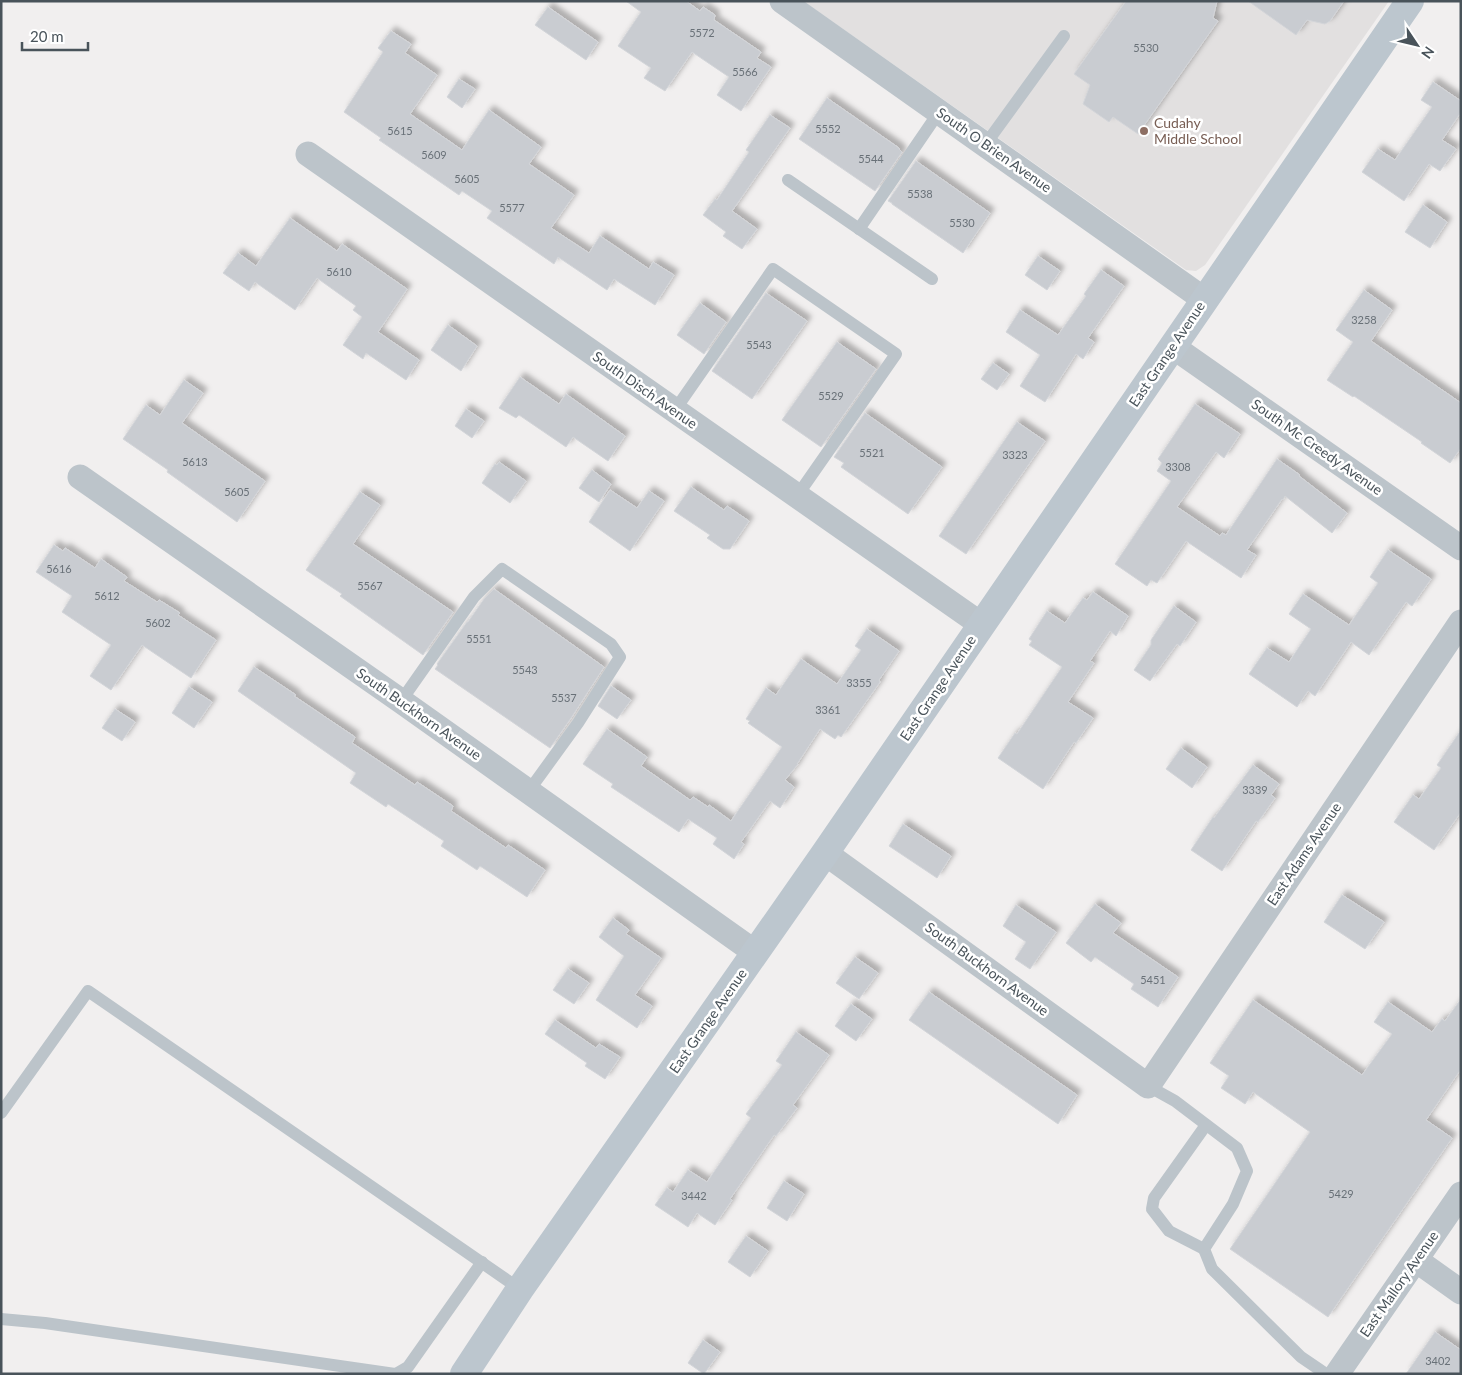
<svg xmlns="http://www.w3.org/2000/svg" width="1462" height="1375" font-family="Lato,sans-serif">
<style>
.education{fill:#e2e0e0}
.building{fill:#c9ccd1;stroke:#d3d5d9;filter:url(#shadow)}
.lines{fill:none;stroke-linecap:round;stroke-linejoin:round}
.lane{stroke:#bcc4ca;stroke-width:12}
.street{stroke:#bcc4ca;stroke-width:25}
.secondary{stroke:#bcc6ce;stroke-width:28}
.education-dot{fill:#8d6e63;stroke:#fff;stroke-width:2}
.labels{text-anchor:middle;stroke-width:5;stroke-linejoin:round;paint-order:stroke}
.number-label{font-size:11px;fill:#697178}
.education-label{font-size:14px;fill:#785e54;stroke:#fff;text-anchor:start}
.street-label{font-size:14px;fill:#49535a;stroke:#fff}
</style>
<defs>
<filter id="shadow"><feDropShadow dx="4.5" dy="-4.5" stdDeviation="2.5" flood-color="#0004"/></filter>
</defs>
<rect width="100%" height="100%" fill="#f1efef"/>
<polygon class="education" points="803,1 1389,1 1205,265 1196,271 1186,270"/>
<g class="building">
<polygon points="626,1 686,1 700,11 703,7 715,15 714,20 761,52 757,58 771,67 741,111 717,95 729,77 692,52 665,91 644,78 651,68 618,46 641,12"/>
<polygon points="1126,1 1217,1 1213,18 1218,21 1138,134 1113,117 1109,122 1083,104 1090,85 1074,74"/>
<polygon points="1248,1 1344,1 1330,21 1325,24 1307,20 1296,35"/>
<polygon points="548,7 598,42 586,60 535,25"/>
<polygon points="391,31 411,44 405,53 437,75 410,114 462,150 489,110 541,147 529,164 574,195 551,228 589,253 600,236 649,269 653,262 674,275 655,305 614,279 607,290 558,257 554,264 487,218 492,211 462,191 459,195 379,140 381,138 344,112 383,52 378,48"/>
<polygon points="459,79 475,89 462,108 447,97"/>
<polygon points="1433,82 1461,101 1461,112 1442,140 1456,149 1440,171 1429,164 1404,201 1362,172 1378,149 1395,160 1432,107 1421,100"/>
<polygon points="827,98 899,148 899,149 902,152 875,191 799,139"/>
<polygon points="770,115 790,128 732,211 757,229 742,249 723,236 726,232 703,215 715,199 717,200 749,152 746,150"/>
<polygon points="916,161 990,213 963,253 892,204 892,203 888,201"/>
<polygon points="1423,205 1447,222 1430,248 1405,232"/>
<polygon points="290,218 337,251 342,244 407,289 378,332 419,360 406,380 366,353 363,359 343,345 362,317 353,310 356,306 317,278 295,310 255,282 249,291 223,273 238,253 256,266"/>
<polygon points="1038,256 1060,271 1047,290 1025,275"/>
<polygon points="1101,270 1124,286 1088,338 1094,342 1083,359 1076,354 1045,402 1020,386 1040,355 1006,332 1020,310 1058,335 1086,296 1084,294"/>
<polygon points="1364,290 1392,310 1371,341 1461,403 1461,448 1450,463 1421,443 1422,442 1354,396 1353,397 1327,380 1353,342 1336,330"/>
<polygon points="766,293 807,321 752,399 712,371"/>
<polygon points="700,303 726,322 704,354 677,335"/>
<polygon points="448,325 477,346 461,371 431,350"/>
<polygon points="837,342 876,369 821,447 782,420"/>
<polygon points="993,363 1009,374 997,390 981,379"/>
<polygon points="520,377 559,404 566,394 625,436 608,461 573,437 566,447 519,415 516,418 499,408"/>
<polygon points="184,380 203,393 182,423 265,481 237,522 167,472 168,470 123,439 146,405 160,415"/>
<polygon points="1195,404 1240,434 1224,458 1216,452 1177,507 1220,536 1222,533 1226,535 1277,459 1300,475 1299,476 1347,513 1332,533 1285,496 1283,500 1282,499 1247,550 1256,555 1241,578 1186,541 1157,583 1151,580 1147,586 1115,564 1171,481 1157,471 1162,463 1158,459"/>
<polygon points="466,409 484,421 472,438 455,426"/>
<polygon points="865,413 942,467 908,514 841,467 844,463 834,457"/>
<polygon points="1017,422 1045,441 966,554 939,536"/>
<polygon points="499,462 526,481 510,503 482,483 495,464 497,465"/>
<polygon points="592,470 611,484 599,502 579,488"/>
<polygon points="691,487 724,510 727,506 749,521 730,549 723,549 707,538 710,535 674,511"/>
<polygon points="610,490 637,508 649,491 664,501 630,551 589,522"/>
<polygon points="360,492 380,505 353,544 453,612 423,655 340,596 342,594 306,570"/>
<polygon points="54,545 63,551 65,548 95,568 101,559 127,577 124,581 157,602 159,600 180,613 178,615 216,640 191,678 142,645 111,690 90,676 111,645 62,612 72,596 36,572"/>
<polygon points="1388,550 1431,579 1412,606 1406,602 1369,655 1351,642 1315,696 1308,691 1297,707 1249,674 1267,648 1289,662 1311,629 1289,614 1303,594 1349,625 1378,583 1370,577"/>
<polygon points="494,589 604,667 571,718 550,748 435,669 438,665 437,664 467,622 468,622 484,599"/>
<polygon points="1093,592 1128,616 1116,636 1110,631 1090,661 1094,663 1068,702 1093,718 1076,743 1074,742 1043,789 998,758 1015,733 1017,734 1062,667 1029,645 1032,641 1029,639 1047,611 1065,623 1083,598 1087,600"/>
<polygon points="1174,606 1196,622 1180,646 1177,644 1150,681 1134,670 1151,645 1151,640"/>
<polygon points="867,629 899,651 879,680 880,682 841,737 838,735 835,739 820,729 797,764 798,764 785,780 794,787 780,808 770,801 741,842 744,844 734,859 713,844 717,838 688,819 679,832 611,787 613,784 583,764 607,729 647,757 641,766 690,800 693,797 708,807 709,805 731,821 782,747 748,723 750,721 746,719 766,688 776,695 801,659 837,684 861,650 855,646"/>
<polygon points="254,667 296,695 294,696 355,737 352,743 415,785 417,782 453,806 451,811 506,848 508,845 545,870 527,897 480,866 477,870 441,846 444,841 388,804 386,807 350,783 356,773 238,691"/>
<polygon points="611,686 631,700 617,719 598,706"/>
<polygon points="189,687 212,702 194,728 172,713"/>
<polygon points="115,709 135,722 122,741 102,728"/>
<polygon points="1461,730 1461,812 1434,850 1394,822 1413,795 1419,799 1441,768 1437,765"/>
<polygon points="1181,748 1207,767 1192,788 1166,769"/>
<polygon points="1253,765 1279,784 1271,795 1275,798 1258,822 1256,821 1222,871 1191,850 1213,817 1214,818"/>
<polygon points="903,824 951,856 937,878 889,846"/>
<polygon points="1342,895 1384,922 1365,949 1324,922"/>
<polygon points="1095,904 1121,923 1113,933 1178,977 1158,1007 1131,989 1134,984 1095,957 1091,962 1066,943"/>
<polygon points="1016,905 1056,932 1030,969 1015,959 1026,942 1003,926"/>
<polygon points="613,918 629,930 626,934 661,958 635,995 652,1006 637,1028 596,1000 624,956 599,937"/>
<polygon points="855,957 878,973 859,999 836,983"/>
<polygon points="568,969 589,983 574,1004 553,990"/>
<polygon points="929,992 1077,1095 1058,1124 909,1020"/>
<polygon points="1461,999 1461,1069 1426,1120 1452,1138 1328,1317 1230,1249 1310,1132 1253,1092 1245,1104 1221,1088 1229,1076 1210,1063 1253,1000 1362,1075 1392,1034 1374,1022 1388,1002 1432,1032 1442,1019 1445,1021"/>
<polygon points="851,1004 872,1019 856,1041 835,1026"/>
<polygon points="555,1020 596,1048 599,1044 620,1057 605,1079 585,1066 587,1063 545,1034"/>
<polygon points="796,1032 829,1055 793,1105 797,1108 776,1136 774,1135 730,1199 732,1200 715,1225 697,1213 688,1227 655,1205 667,1188 673,1192 688,1170 707,1182 751,1118 746,1114 782,1065 776,1061"/>
<polygon points="784,1181 804,1194 787,1221 767,1208"/>
<polygon points="746,1236 768,1251 750,1277 728,1262"/>
<polygon points="1435,1332 1461,1350 1461,1374 1406,1374"/>
<polygon points="703,1340 720,1352 704,1374 688,1363"/>
</g>
<g class="lines">
<g class="lane">
<polyline points="985,145 1064,36"/>
<polyline points="788,180 932,279"/>
<polyline points="859,229 939,112"/>
<polyline points="675,410 773,269 896,354 797,496"/>
<polyline points="401,701 474,597 502,569 611,644 620,657 578,723 528,792"/>
<polyline points="1148,1086 1175,1101 1237,1148 1247,1171 1233,1204 1204,1249 1212,1269 1301,1357 1326,1374"/>
<polyline points="1,1113 88,991 520,1289"/>
<polyline points="1204,1249 1169,1231 1152,1209 1154,1198 1206,1125"/>
<polyline points="1,1319 45,1323 395,1374"/>
<polyline points="396,1374 408,1367 482,1262"/>
</g>
<g class="street">
<polyline points="782,1 1205,300"/>
<polyline points="308,154 982,625"/>
<polyline points="1172,346 1461,548"/>
<polyline points="80,477 401,701 756,953"/>
<polyline points="825,853 1148,1086 1461,622"/>
<polyline points="1416,1260 1461,1292"/>
<polyline points="1337,1374 1461,1194"/>
</g>
<polyline class="secondary" points="464,1374 520,1289 825,853 1410,1"/>
</g>
<circle class="education-dot" cx="1144" cy="131" r="5"/>
<g class="labels">
<g class="number-label">
<text x="702" y="37">5572</text>
<text x="1146" y="52">5530</text>
<text x="745" y="76">5566</text>
<text x="828" y="133">5552</text>
<text x="400" y="135">5615</text>
<text x="434" y="159">5609</text>
<text x="871" y="163">5544</text>
<text x="467" y="183">5605</text>
<text x="920" y="198">5538</text>
<text x="512" y="212">5577</text>
<text x="962" y="227">5530</text>
<text x="339" y="276">5610</text>
<text x="1364" y="324">3258</text>
<text x="759" y="349">5543</text>
<text x="831" y="400">5529</text>
<text x="872" y="457">5521</text>
<text x="1015" y="459">3323</text>
<text x="195" y="466">5613</text>
<text x="1178" y="471">3308</text>
<text x="237" y="496">5605</text>
<text x="59" y="573">5616</text>
<text x="370" y="590">5567</text>
<text x="107" y="600">5612</text>
<text x="158" y="627">5602</text>
<text x="479" y="643">5551</text>
<text x="525" y="674">5543</text>
<text x="859" y="687">3355</text>
<text x="564" y="702">5537</text>
<text x="828" y="714">3361</text>
<text x="1255" y="794">3339</text>
<text x="1153" y="984">5451</text>
<text x="1341" y="1198">5429</text>
<text x="694" y="1200">3442</text>
<text x="1438" y="1365">3402</text>
</g>
<g class="education-label">
<text x="1154" y="128">Cudahy<tspan x="1154" dy="16">Middle School</tspan></text>
</g>
<g class="street-label">
<text transform="translate(994 150) rotate(35)" y="5">South O Brien Avenue</text>
<text transform="translate(1167 354) rotate(-56)" y="5">East Grange Avenue</text>
<text transform="translate(645 390) rotate(35)" y="5">South Disch Avenue</text>
<text transform="translate(1317 447) rotate(35)" y="5">South Mc Creedy Avenue</text>
<text transform="translate(938 688) rotate(-56)" y="5">East Grange Avenue</text>
<text transform="translate(419 714) rotate(35)" y="5">South Buckhorn Avenue</text>
<text transform="translate(1304 854) rotate(-56)" y="5">East Adams Avenue</text>
<text transform="translate(987 969) rotate(36)" y="5">South Buckhorn Avenue</text>
<text transform="translate(708 1021) rotate(-55)" y="5">East Grange Avenue</text>
<text transform="translate(1399 1284) rotate(-55)" y="5">East Mallory Avenue</text>
</g>
</g>
<rect width="1462" height="1375" fill="none" stroke="#49535a" stroke-width="5"/>
<g transform="translate(1417 45) rotate(125)" stroke="#ffffff" stroke-width="4" paint-order="stroke">
<path d="M0-4L9 19L0 12L-9 19Z" fill="#49535a"/>
<text y="-8" font-size="14" font-weight="bold" text-anchor="middle" fill="#49535a">N</text>
</g>
<path d="M22 42v8h66v-8" fill="none" stroke="#49535a" stroke-width="2.5"/>
<text x="30" y="42" font-size="15" fill="#49535a" stroke="#ffffff" stroke-width="4" paint-order="stroke">20 m</text>
</svg>
